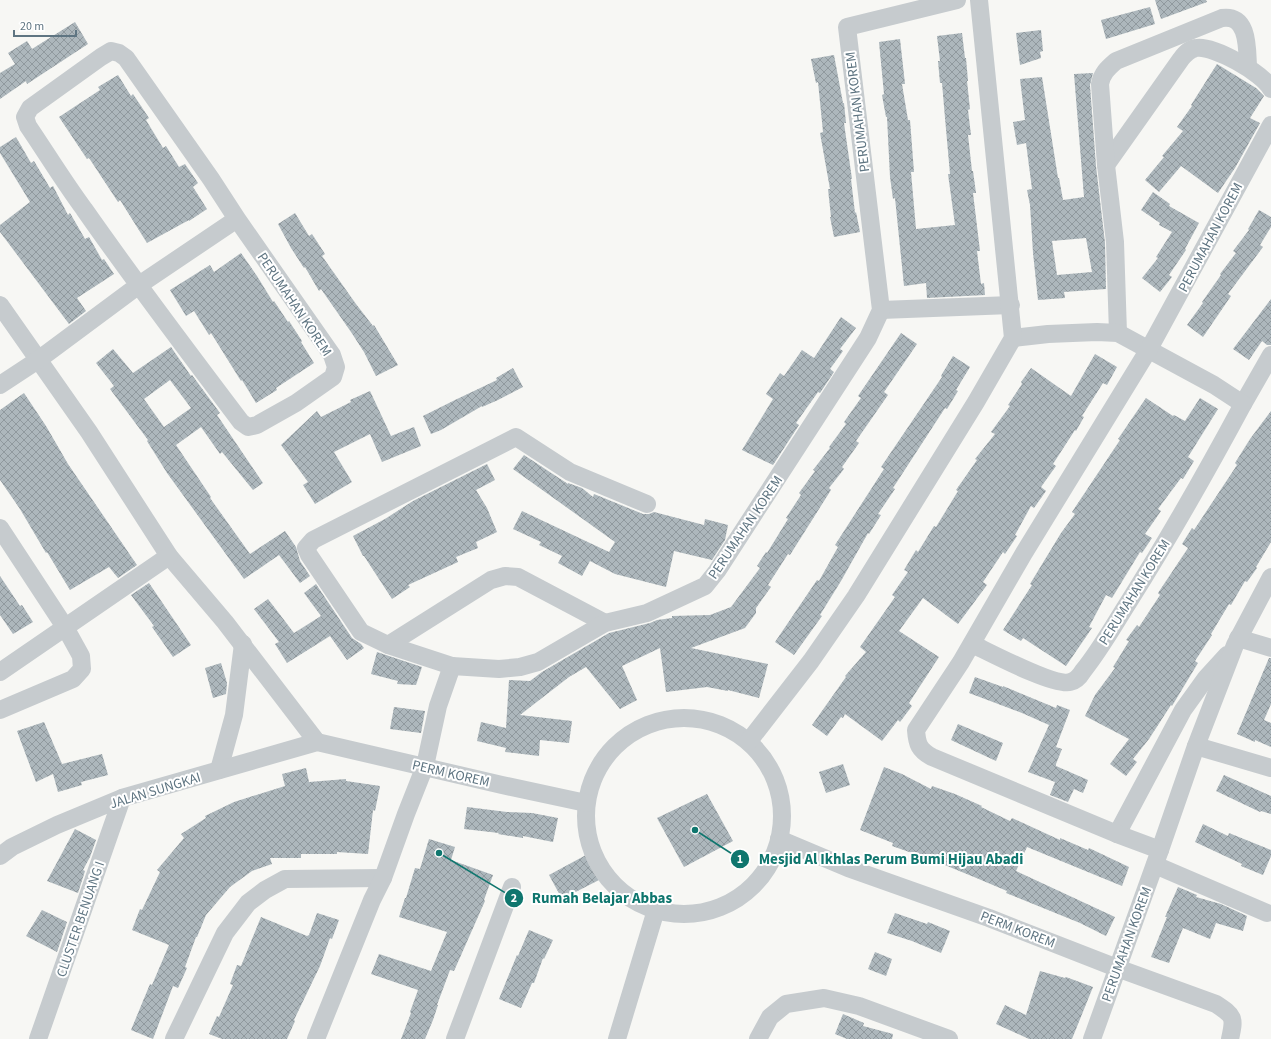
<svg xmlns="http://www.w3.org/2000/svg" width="1271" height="1039" font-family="'Source Sans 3',sans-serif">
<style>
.building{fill:url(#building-cross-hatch);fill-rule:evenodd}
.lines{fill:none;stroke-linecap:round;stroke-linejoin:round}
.street{stroke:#c6cbce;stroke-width:18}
.labels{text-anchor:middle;stroke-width:4;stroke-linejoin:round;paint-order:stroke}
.street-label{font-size:14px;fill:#5f7582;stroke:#fff}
.leader{fill:none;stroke:#0f766e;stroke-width:1.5}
.callout-dot{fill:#0f766e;stroke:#fff;stroke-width:1.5}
.mark-label{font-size:12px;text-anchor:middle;font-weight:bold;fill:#fff}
.callout-label{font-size:15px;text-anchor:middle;font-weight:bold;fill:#0f766e;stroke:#fff;stroke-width:4;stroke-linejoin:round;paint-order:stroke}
</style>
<defs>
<pattern id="building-cross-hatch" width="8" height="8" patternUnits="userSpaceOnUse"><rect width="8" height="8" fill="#adb7bc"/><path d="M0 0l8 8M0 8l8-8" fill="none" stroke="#90999e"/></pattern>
</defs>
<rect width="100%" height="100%" fill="#f7f7f4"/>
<g class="building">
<polygon points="1155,0 1206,0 1207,2 1161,19"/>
<polygon points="1150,7 1155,24 1106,39 1101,20"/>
<polygon points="75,22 88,44 27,84 26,81 0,99 0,73 15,64 8,53 27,41 32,49"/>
<polygon points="1041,30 1043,51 1040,52 1041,58 1020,65 1016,33"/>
<polygon points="962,33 965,58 966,58 968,81 967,81 970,109 968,110 971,135 968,135 972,171 973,171 976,193 973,193 980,251 977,251 981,284 984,283 985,295 927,298 926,283 904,286 895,198 893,199 890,177 887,117 886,117 882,95 884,94 879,42 900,39 905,84 902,84 908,120 910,120 914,172 911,172 916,229 955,225 948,174 950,174 945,118 942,83 940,83 938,61 940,61 937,36"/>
<polygon points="834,55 843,103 844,103 846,123 844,123 852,179 851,179 855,213 856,212 860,232 834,237 830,217 831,217 828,189 830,189 820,133 823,132 818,82 816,83 811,59"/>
<polygon points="1217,64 1256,88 1264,96 1250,118 1260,123 1235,168 1218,193 1181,166 1159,192 1145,180 1164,157 1162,156 1183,131 1177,127 1192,106 1191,105"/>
<path d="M1093,73l-3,12 6,81 9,77 1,46 -42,3 1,6 -27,2 -5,-47 -3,-48 -3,-15 5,-1 -6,-46 -9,2 -4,-23 12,-2 -5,-41 22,-2 16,101h1l4,22 21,-3 -10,-123zM1086,238l6,34 -35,3 -5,-34z"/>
<polygon points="118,75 131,96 133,94 149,118 146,120 163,148 166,146 179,167 185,164 198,183 193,187 207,209 189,221 189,220 147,243 120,200 118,202 89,158 87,159 59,117 100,90 98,87"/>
<polygon points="16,137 31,163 34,161 50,188 53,186 68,215 70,213 85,239 89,237 102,260 104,259 114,274 77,298 86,311 69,324 0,232 0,225 30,202 0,153 0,147"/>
<polygon points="1153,192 1170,204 1169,206 1199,223 1185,249 1186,250 1169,275 1172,277 1160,292 1142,278 1158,258 1156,257 1172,232 1159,225 1160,223 1141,210"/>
<polygon points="1259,210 1271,217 1271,227 1260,245 1263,247 1228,294 1231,296 1203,337 1187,325 1203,303 1202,302 1221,275 1220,274 1236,253 1233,251 1249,230 1248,229"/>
<polygon points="295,213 309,236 312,234 325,254 322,256 356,304 373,326 374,325 398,365 376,376 364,352 351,332 321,289 319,291 305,267 304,268 291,248 278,224"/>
<polygon points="241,253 257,276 273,302 274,301 288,322 289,321 302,341 301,342 314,363 276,388 277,390 256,403 242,380 241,381 211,333 209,335 194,311 186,316 170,290 210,265 214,272"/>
<polygon points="1271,299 1271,345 1267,345 1262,341 1249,360 1233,349"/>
<polygon points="841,317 856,328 840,349 843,351 830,369 834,372 820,393 818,392 796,423 799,425 773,465 742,450 773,399 766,394 780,373 784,376 802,350 814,358"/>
<polygon points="901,333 917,344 884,392 888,395 856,441 859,443 842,467 844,469 829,488 831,490 790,555 788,554 768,585 771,587 756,608 756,613 745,628 691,648 768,664 759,698 728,690 728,691 707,687 666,692 660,648 622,666 637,700 620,709 586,667 569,677 520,715 572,721 569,743 540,740 539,756 505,752 506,748 477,741 481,722 506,728 509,680 530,681 542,672 609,633 650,623 657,620 672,618 672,616 710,615 731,607 760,568 757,566 766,552 767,553 788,519 786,518 801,495 799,493 815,471 813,470 830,448 829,447 846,424 844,422 861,398 858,396"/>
<path d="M171,347l20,29 1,-1 28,38 -3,2 46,68 -10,7 -31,-38 -2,2 -19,-27 -25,18 35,52 -1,1 40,56 35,-23 11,16 4,14 10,15 -10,7 -21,-28 -35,24 -77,-106 -20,-32 1,-1 -38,-51 4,-3 -18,-23 17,-14 20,24zM170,380l21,28 -27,19 -20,-28z"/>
<polygon points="1095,354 1117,367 1107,385 1103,383 1082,416 1084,417 1076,431 1075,430 1053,464 1056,466 1041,487 1046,491 1034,508 1031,506 1015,535 1017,536 1005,554 1003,552 983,582 987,585 958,624 923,598 899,631 939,657 909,703 912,706 900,722 898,720 882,741 845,714 843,718 841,717 827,736 812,725 846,677 845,676 866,652 860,647 895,597 892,595 908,572 904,570 916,550 918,552 934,526 936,527 958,491 956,490 977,460 975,459 995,434 991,432 1010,406 1008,405 1022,384 1021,382 1031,368 1071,396"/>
<polygon points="953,356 970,367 956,390 958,391 947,409 945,408 893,488 895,489 878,514 881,515 869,534 868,533 841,581 820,615 822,616 794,655 775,642 817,580 819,581 838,547 835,545 884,469 881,467 942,377 941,376 942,374"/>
<polygon points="513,368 523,387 498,400 482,407 482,406 441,430 431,434 423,416 455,400 497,380 496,378"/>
<polygon points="370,391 391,436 414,427 421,446 382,462 370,434 334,452 352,482 315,504 303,485 308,482 281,445 317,411 321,417 351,402 350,400"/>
<polygon points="24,393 46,426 68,464 137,565 118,578 109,567 70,590 47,552 46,553 20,509 0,480 0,410"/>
<polygon points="1146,398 1173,416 1174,415 1185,421 1200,398 1218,409 1188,457 1194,461 1183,479 1181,478 1158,509 1161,511 1145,534 1152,538 1142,553 1140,552 1112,598 1106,595 1089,627 1092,628 1066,666 1023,638 1021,641 1003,630 1032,585 1030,584 1061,533 1075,514 1072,512 1120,440 1118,439"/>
<polygon points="1271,411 1271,542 1256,567 1257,568 1247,582 1245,581 1231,605 1229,604 1211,634 1212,635 1195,661 1198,663 1172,706 1171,705 1149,739 1133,759 1137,762 1126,776 1110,764 1129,739 1085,716 1095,695 1115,668 1113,667 1129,641 1126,640 1137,625 1139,627 1160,595 1158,593 1188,548 1182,544 1192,528 1194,530 1237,465 1235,463 1250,439"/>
<polygon points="524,455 568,484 568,483 582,488 593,497 594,494 643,514 649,514 654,512 704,525 705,519 728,525 725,540 712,560 674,551 666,587 615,574 590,561 582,576 558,563 562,556 539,545 541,542 513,529 522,511 609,552 615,542 513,469"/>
<polygon points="487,464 495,480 476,490 487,508 497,532 476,542 478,548 456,557 458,562 408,585 410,587 392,599 364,556 363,556 353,536 385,519 413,501"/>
<polygon points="0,576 20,606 22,605 33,622 13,634 0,615"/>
<polygon points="149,583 191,645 173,657 152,627 154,626 131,595"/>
<polygon points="316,584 352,638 361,644 364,648 347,660 330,636 287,663 275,644 279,642 254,609 268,599 294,633 321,616 304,593"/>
<polygon points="377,652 422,667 416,685 397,684 398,681 371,674"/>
<polygon points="1269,658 1271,658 1271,704 1264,720 1271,723 1271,747 1255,740 1255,742 1237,734"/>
<polygon points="221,663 227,683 226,694 213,698 205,668"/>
<polygon points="975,677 1003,687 1003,686 1056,708 1057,705 1070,710 1056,747 1062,749 1056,764 1056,766 1088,780 1083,793 1074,789 1068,802 1050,795 1055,782 1028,772 1049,725 1022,713 969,693"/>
<polygon points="394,707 425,711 421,733 390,729"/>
<polygon points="44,722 62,764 102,754 108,775 81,782 82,785 58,792 53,774 36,782 17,731"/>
<polygon points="958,724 1003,743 996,761 951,740"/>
<polygon points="843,764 850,785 826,793 819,772"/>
<polygon points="884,767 902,774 931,789 932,786 955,794 982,806 981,807 1010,821 1012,818 1060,840 1060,838 1088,850 1089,848 1129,867 1122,886 1027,847 1016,871 1115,917 1106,936 1080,923 1006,893 1007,891 974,877 935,861 892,846 893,843 860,830"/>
<polygon points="306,768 309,782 346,779 346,781 380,786 375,811 373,810 368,854 337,852 337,854 301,854 301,858 270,858 272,864 252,871 230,887 206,915 197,937 196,937 185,967 187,968 178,988 173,986 153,1039 131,1030 150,984 152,985 169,945 132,930 140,909 142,910 160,872 157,870 184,838 181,834 206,818 205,816 234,802 285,786 282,774"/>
<polygon points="1224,775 1271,796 1271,814 1261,811 1260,812 1216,791"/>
<polygon points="707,794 733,841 684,867 657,818"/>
<polygon points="467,807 507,812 532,813 558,818 553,842 523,836 523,838 498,834 499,833 464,829"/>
<polygon points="1203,824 1228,836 1229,833 1271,850 1271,856 1263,875 1241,866 1242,864 1195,842"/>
<polygon points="75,829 96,840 90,857 83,870 85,871 78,893 47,881"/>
<polygon points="429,839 455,847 451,860 493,875 484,900 485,901 454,971 450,970 437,1005 438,1005 433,1020 425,1039 401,1039 411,1013 410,1012 418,990 371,974 379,954 431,971 447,932 399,917 405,898 406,898 415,868 420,869"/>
<polygon points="586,855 599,880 562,899 549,875"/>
<polygon points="1178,887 1197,895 1196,897 1221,904 1247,916 1243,931 1216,923 1210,939 1183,928 1169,963 1151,957 1167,917 1165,917"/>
<polygon points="42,910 67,922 57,952 26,936"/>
<polygon points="317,913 339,920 332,939 330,938 320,966 294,1020 295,1021 287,1039 222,1039 209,1034 217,1016 219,1017 233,985 230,984 237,965 241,966 261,917 307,936 309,935"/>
<polygon points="895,913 927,924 928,922 950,931 941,953 912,941 887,933"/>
<polygon points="529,930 553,940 544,959 543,958 534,983 532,983 521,1008 499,999 517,955 518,956"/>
<polygon points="875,952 892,959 886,976 868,969"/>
<polygon points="1040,971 1065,978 1066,977 1093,987 1072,1039 1029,1039 996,1024 1005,1005 1026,1015"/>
<polygon points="843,1014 864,1023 863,1026 893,1034 892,1039 847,1039 835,1034"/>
</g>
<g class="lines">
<g class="street">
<path d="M1106,165l75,-106c4,-5 8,-10 15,-11 17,-3 67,25 75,41"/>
<polyline points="0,305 89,432 169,556 225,622 317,742"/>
<polyline points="881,310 1011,305"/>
<path d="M1118,333l-3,-91 -9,-77 -6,-81c2,-11 8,-16 16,-23l106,-43c27,-4 25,31 26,49"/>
<path d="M0,385l38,-25 101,-75 98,-66 95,136 4,12 -3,10 -37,26 -39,22 -9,2 -7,-5c-53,-70 -106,-140 -157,-213 -20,-27 -37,-55 -56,-83l-3,-9 5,-9 71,-51 10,-6 8,2 7,5 85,121 26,40"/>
<polyline points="1243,404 1271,355"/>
<polyline points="0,528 65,627 81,656 82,669 73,679 0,710"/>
<polyline points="1238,638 1271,648"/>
<path d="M972,644c17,8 83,43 98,38 5,-1 10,-6 13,-11 17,-21 31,-46 45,-68 41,-65 79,-132 115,-199l-29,-19 -96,-52 -21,-1 -49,2 -35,4"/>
<polyline points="388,645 491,580 505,576 518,577 605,623"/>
<polyline points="452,666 388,645 361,632 309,555 306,548 313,540 516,437 570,472 647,504"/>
<polyline points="0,672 169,556"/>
<circle cx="684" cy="816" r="98"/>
<polyline points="749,741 811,661 856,596 976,402 1013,338 979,0"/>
<polyline points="1196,746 1271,768"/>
<polyline points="219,770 234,715 243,644"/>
<polyline points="1117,834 1183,710 1206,678 1227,655"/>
<path d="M779,839l69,29 141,50 128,50 99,36c18,12 19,13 14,35"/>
<polyline points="1160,850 1196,746 1235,645 1271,577"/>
<polyline points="0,856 12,847 57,825 122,798 317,742 502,785 586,803"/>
<polyline points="1155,865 1267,913"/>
<polyline points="38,1039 122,798"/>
<polyline points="174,1039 225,933 248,903 265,890 285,879 383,878"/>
<polyline points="316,1039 372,900 383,878 406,814 425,766 438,706 452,666 499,669 520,667 538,662 605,623 647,613 705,586 717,571 868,338 881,310 847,27 957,0"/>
<polyline points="455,1039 512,887"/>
<polyline points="617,1039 656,910"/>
<polyline points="758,1039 770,1017 786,1004 824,998 859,1006 949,1039"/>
<path d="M1092,1039l68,-189 -43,-16 -185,-77c-13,-7 -15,-13 -16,-27l45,-68 63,-109 125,-204 122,-224"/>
</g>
</g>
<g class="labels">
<g class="street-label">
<text transform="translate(857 112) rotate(-97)" y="5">PERUMAHAN KOREM</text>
<text transform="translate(1210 237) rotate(-62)" y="5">PERUMAHAN KOREM</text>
<text transform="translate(295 304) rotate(56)" y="5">PERUMAHAN KOREM</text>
<text transform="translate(745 527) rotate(-56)" y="5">PERUMAHAN KOREM</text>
<text transform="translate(1134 592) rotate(-58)" y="5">PERUMAHAN KOREM</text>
<text transform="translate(451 773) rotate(13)" y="5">PERM KOREM</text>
<text transform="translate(155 790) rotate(-17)" y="5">JALAN SUNGKAI</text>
<text transform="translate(80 919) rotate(-71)" y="5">CLUSTER BENUANG I</text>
<text transform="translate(1018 929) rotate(21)" y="5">PERM KOREM</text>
<text transform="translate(1126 944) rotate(-70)" y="5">PERUMAHAN KOREM</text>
</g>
</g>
<path class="leader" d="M695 830L740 859M439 853L514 898"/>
<g class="callout-dot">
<circle cx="695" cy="830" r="4"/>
<circle cx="439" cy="853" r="4"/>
<circle cx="740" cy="859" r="10"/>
<circle cx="514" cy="898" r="10"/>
</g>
<g class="mark-label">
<text x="740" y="863">1</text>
<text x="514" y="902">2</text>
</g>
<g class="callout-label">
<text x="891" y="864">Mesjid Al Ikhlas Perum Bumi Hijau Abadi</text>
<text x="602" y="903">Rumah Belajar Abbas</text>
</g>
<path d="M14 30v6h62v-6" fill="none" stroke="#5f7582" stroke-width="2"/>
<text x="20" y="30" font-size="12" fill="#5f7582" stroke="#ffffff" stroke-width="3" paint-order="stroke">20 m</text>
</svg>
